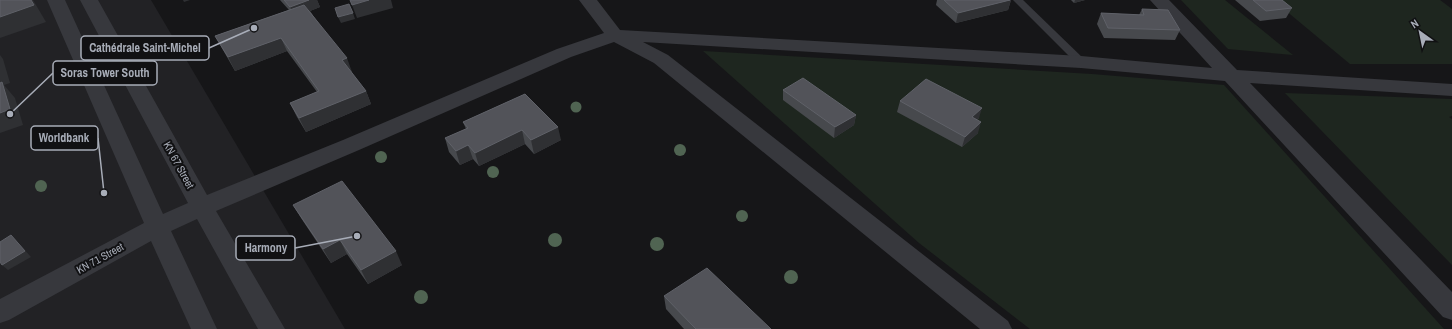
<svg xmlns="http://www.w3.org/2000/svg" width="1452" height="329" font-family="'Archivo Narrow',sans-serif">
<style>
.built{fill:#222225}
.green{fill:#1e261f}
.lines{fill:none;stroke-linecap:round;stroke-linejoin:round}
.service{fill:#37383d;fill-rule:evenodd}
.minor{fill:#37383d;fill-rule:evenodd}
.tree{fill:#506452}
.wall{fill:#47494d}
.shaded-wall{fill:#2f3033}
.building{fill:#525359;stroke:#5f6168}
.labels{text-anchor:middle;stroke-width:4;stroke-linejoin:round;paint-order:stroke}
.street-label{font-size:11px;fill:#a8adb8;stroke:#111113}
.leader{fill:none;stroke:#a8adb8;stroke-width:1.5}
.callout-dot{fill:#a8adb8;stroke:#111113;stroke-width:1.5}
.callout{fill:#111113;stroke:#a8adb8;stroke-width:1.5}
.callout-label{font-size:12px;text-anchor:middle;font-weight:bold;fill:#a8adb8}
</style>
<rect width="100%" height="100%" fill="#161618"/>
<polygon class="built" points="0,0 151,0 345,329 0,329"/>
<g class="green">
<polygon points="1181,0 1225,0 1293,55 1228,49"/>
<polygon points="1273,0 1440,0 1452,9 1452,64 1350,64"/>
<polygon points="703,51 1092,74 1224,85 1444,329 1030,329 919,243"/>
<polygon points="1285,93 1452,99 1452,116 1449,117 1452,119 1452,265"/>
</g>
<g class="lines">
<polygon class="service" points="1013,0 1023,0 1085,60 1086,62 1085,64 1077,64"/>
<polygon class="minor" points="47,0 65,0 163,214 188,203 80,0 98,0 207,195 343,140 557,49 604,33 579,0 597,0 620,30 1081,56 1212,68 1150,0 1169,0 1237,70 1452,84 1452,96 1250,83 1452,292 1452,320 1443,317 1225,81 1081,68 643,42 668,55 1008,321 1012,329 980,329 654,63 614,42 571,57 359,150 216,211 285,329 258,329 197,219 171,231 217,329 191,329 151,241 9,320 0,323 0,299 144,223"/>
</g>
<g class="tree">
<circle cx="576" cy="107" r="5.5"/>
<circle cx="680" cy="150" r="6"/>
<circle cx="381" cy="157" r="6"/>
<circle cx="493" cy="172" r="6"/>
<circle cx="41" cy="186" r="6"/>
<circle cx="742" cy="216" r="6"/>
<circle cx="555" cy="240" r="7"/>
<circle cx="657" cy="244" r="7"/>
<circle cx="791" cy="277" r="7"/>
<circle cx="421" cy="297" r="7"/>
</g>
<g class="wall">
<polygon points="280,0 317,0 320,7 310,11 352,72 351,72 366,91 371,104 306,132 297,117 290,103 317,92 287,51 235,71 215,36 289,10"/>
<polygon points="937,0 1011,0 1008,10 956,23 936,5"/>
<polygon points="1071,0 1085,0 1074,3"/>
<polygon points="1235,0 1282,0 1292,8 1286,18 1260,21"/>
<polygon points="1142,9 1180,30 1175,40 1104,38 1097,24 1101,13 1139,15"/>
<polygon points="783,90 856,115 854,125 834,138 783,100"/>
<polygon points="525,94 561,140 534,154 525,144 479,166 473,159 460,165 449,152 445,138 466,129 463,122"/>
<polygon points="900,101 979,118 977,120 978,133 962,147 897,112"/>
<polygon points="293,205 402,265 368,284 347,254 331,263 301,218"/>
<polygon points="664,296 771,329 684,329 666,309"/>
</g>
<g class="shaded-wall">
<polygon points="31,0 33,0 46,22 0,38 0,17"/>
<polygon points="183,0 190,0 184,2"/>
<polygon points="309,0 317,0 320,7 295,17 290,7"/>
<polygon points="369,0 391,0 393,8 357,18 352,5"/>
<polygon points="1011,0 1008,10 956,23 958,13"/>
<polygon points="1075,0 1085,0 1074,3"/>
<polygon points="353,13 355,19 341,23 338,17"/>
<polygon points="281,38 287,51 235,71 228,57"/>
<polygon points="0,55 3,59 10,83 4,85 15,98 23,125 0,133"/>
<polygon points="347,58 352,72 348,73 342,60"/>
<polygon points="366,91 371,104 306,132 299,118"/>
<polygon points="982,108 979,118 968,128 972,117"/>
<polygon points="856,115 854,125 834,138 835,127"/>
<polygon points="981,122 978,133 962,147 965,137"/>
<polygon points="558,127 561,140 534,154 531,140"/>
<polygon points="522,130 525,144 479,166 475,153"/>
<polygon points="468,145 473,159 460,165 456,151"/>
<polygon points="11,235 31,257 8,270 2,265"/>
<polygon points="340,240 347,254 331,263 323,249"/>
<polygon points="396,251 402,265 368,284 361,270"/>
</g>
<g class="building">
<polygon points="0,0 31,0 34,5 0,17"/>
<polygon points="284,0 309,0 290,7"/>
<polygon points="350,0 369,0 352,5"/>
<polygon points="944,0 1010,0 958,13"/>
<polygon points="1253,0 1282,0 1292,8 1266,11"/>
<polygon points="349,4 353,13 338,17 335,8"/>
<polygon points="304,5 347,58 342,60 366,91 299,118 290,103 319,91 281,38 228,57 215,36"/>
<polygon points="1142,9 1168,10 1180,30 1108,28 1101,13 1144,15"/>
<polygon points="803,78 856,115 835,127 783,90"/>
<polygon points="926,79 982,108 972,117 981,122 965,137 900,101"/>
<polygon points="2,82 10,109 0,113 0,83"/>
<polygon points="525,94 558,127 531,140 522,130 475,153 468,145 456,151 445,138 468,128 463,122"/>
<polygon points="342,181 396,251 361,270 340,240 323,249 293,205"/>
<polygon points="11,235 25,251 2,265 0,262 0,242"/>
<polygon points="707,268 771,329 696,329 664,296"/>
</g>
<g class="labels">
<g class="street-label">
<text transform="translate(179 165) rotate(61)" y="4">KN 67 Street</text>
<text transform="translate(100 258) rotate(-29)" y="4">KN 71 Street</text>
</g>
</g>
<path class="leader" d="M254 28L209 48M10 114L53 73M104 193L98 138M357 236L295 248"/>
<g class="callout-dot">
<circle cx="254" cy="28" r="4"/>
<circle cx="10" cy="114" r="4"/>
<circle cx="104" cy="193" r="4"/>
<circle cx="357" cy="236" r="4"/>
</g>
<g class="callout">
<rect x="81" y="36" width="128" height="24" rx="4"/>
<rect x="53" y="61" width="104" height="24" rx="4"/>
<rect x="31" y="126" width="67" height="24" rx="4"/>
<rect x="236" y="236" width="59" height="24" rx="4"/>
</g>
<g class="callout-label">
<text x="145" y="52">Cathédrale Saint-Michel</text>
<text x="105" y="77">Soras Tower South</text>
<text x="64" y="142">Worldbank</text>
<text x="266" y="252">Harmony</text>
</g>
<g transform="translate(1420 32) rotate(327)" stroke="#111113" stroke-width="3" paint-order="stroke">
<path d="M0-3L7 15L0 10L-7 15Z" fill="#a8adb8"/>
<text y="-6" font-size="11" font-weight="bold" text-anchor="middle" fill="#a8adb8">N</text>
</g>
</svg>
